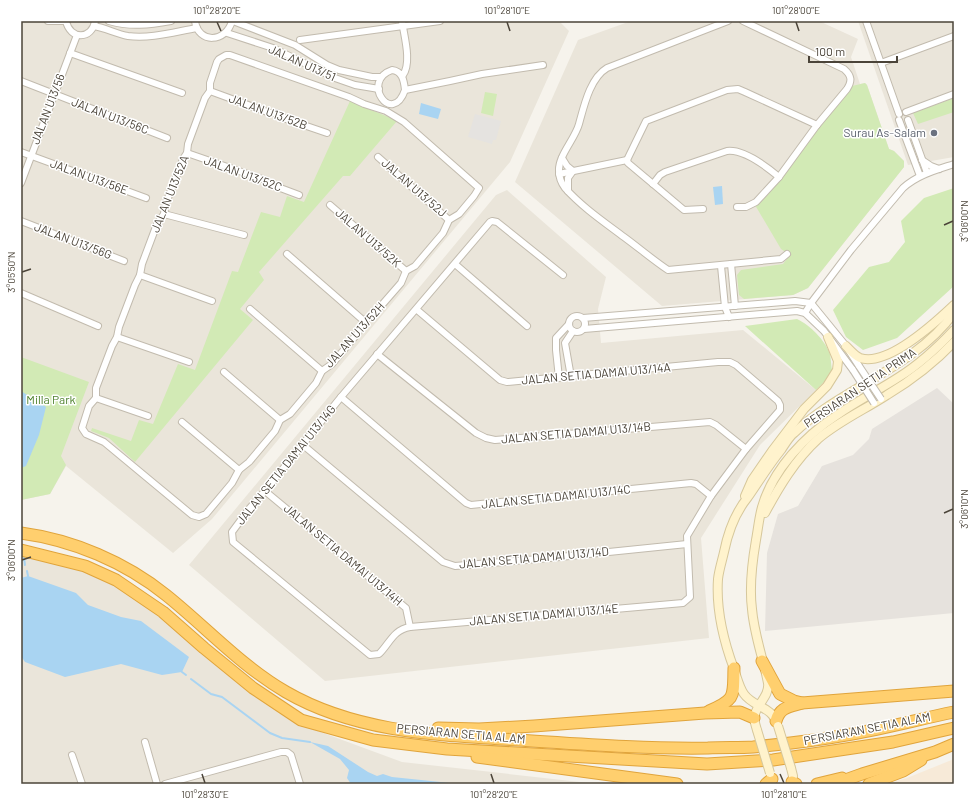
<svg xmlns="http://www.w3.org/2000/svg" width="975" height="805" font-family="Barlow,sans-serif">
<style>
.residential{fill:#eae5da}
.commercial{fill:#f7ead8}
.industrial{fill:#e6e2dd}
.green{fill:#d2eab5}
.parking{fill:#e5e3e0}
.water{fill:#a9d4f2}
.lines{fill:none;stroke-linecap:round;stroke-linejoin:round}
.stream{stroke:#a9d4f2;stroke-width:2}
.street-casing{stroke:#c2bbae;stroke-width:8}
.secondary-casing{stroke:#d6c79b;stroke-width:10}
.highway-casing{stroke:#e0a43c;stroke-width:13}
.street{stroke:#fff;stroke-width:6}
.secondary{stroke:#fff3cd;stroke-width:8}
.highway{stroke:#ffcf6e;stroke-width:11}
.street-bridge-casing{stroke:#c2bbae;stroke-width:8;stroke-linecap:butt}
.secondary-bridge-casing{stroke:#d6c79b;stroke-width:10;stroke-linecap:butt}
.street-bridge{stroke:#fff;stroke-width:6}
.secondary-bridge{stroke:#fff3cd;stroke-width:8}
.ticks{fill:none;stroke:#4b4439;stroke-width:1.5}
.worship-dot{fill:#6b7280;stroke:#fff;stroke-width:1.5}
.labels{text-anchor:middle;stroke-width:3;stroke-linejoin:round;paint-order:stroke}
.street-label{font-size:12px;fill:#4b4439;stroke:#fff}
.worship-label{font-size:12px;fill:#5b616d;stroke:#fff;text-anchor:end}
.park-label{font-size:12px;fill:#4a7f2a;stroke:#fff}
.neatline{fill:none;stroke:#4b4439;stroke-width:1.5}
.ticks-label{font-size:10px;text-anchor:middle;fill:#4b4439}
</style>
<rect width="100%" height="100%" fill="#f6f3ec"/>
<g class="residential">
<polygon points="21,21 559,21 569,31 510,162 212,519 173,553 66,466 50,494 21,500"/>
<polygon points="631,21 819,21 858,39 851,57 860,84 865,83 867,85 889,149 894,151 904,161 904,167 808,288 793,295 662,306 515,182 578,40"/>
<polygon points="858,21 954,21 954,157 908,165"/>
<polygon points="507,190 606,277 598,309 601,343 743,330 816,390 760,445 701,538 709,638 325,681 189,565 496,195"/>
<polygon points="21,555 82,569 115,584 160,616 299,724 402,762 598,784 21,784"/>
</g>
<polygon class="commercial" points="954,759 954,784 886,784 907,778"/>
<polygon class="industrial" points="937,388 954,404 954,613 765,631 767,553 778,514 798,506 822,466 853,455 869,439 872,429"/>
<g class="green">
<polygon points="865,83 867,85 889,149 894,151 904,161 904,167 808,288 793,295 744,299 739,295 737,275 741,270 783,264 790,255 781,249 755,205 768,193 852,86"/>
<polygon points="485,92 497,94 493,116 481,113"/>
<polygon points="954,98 954,112 918,124 913,113"/>
<path d="M350,101c15,8 32,12 47,20l-47,55h-7l-84,96 5,8 -24,29 13,11 -118,142 -26,-24 -18,-7 1,-3 39,13 8,-21 14,4 25,-60 17,6 37,-99 6,1 23,-60 19,5 7,-21 17,6z"/>
<polygon points="954,188 954,286 897,338 863,350 846,337 833,310 869,267 889,262 905,242 901,221 924,198"/>
<path d="M797,319c13,6 28,21 33,35 1,5 1,11 2,16l-7,11 -9,9 -71,-64z"/>
<polygon points="21,357 89,382 61,456 66,465 50,494 21,500"/>
</g>
<polygon class="parking" points="475,114 501,121 496,140 493,140 492,144 468,137"/>
<g class="water">
<polygon points="421,103 441,109 438,119 419,114"/>
<polygon points="722,186 723,204 715,205 713,187"/>
<polygon points="21,391 46,407 39,435 26,466 21,468"/>
<polygon points="28,576 76,593 88,605 121,617 141,621 189,657 182,672 162,675 121,664 65,677 25,662 21,656 21,578"/>
<polygon points="310,742 328,746 368,772 377,776 383,774 392,777 460,784 351,784 347,778 349,770 340,759"/>
</g>
<g class="lines">
<g class="stream">
<polyline points="24,558 25,565"/>
<polyline points="27,571 28,576"/>
<polyline points="182,672 186,675"/>
<polyline points="191,679 211,694 222,697 270,733 282,738 310,742"/>
</g>
<g class="street-casing">
<g id="street">
<polyline points="48,21 66,21"/>
<path d="M66,21c4,19 26,19 29,0"/>
<path d="M109,21c21,6 40,4 62,0"/>
<path d="M195,21c3,23 31,22 37,0"/>
<polyline points="233,21 295,45 327,65 339,70 372,77 381,77"/>
<path d="M728,21l-121,47c-17,10 -23,38 -28,56 -4,15 -21,32 -20,47 0,6 3,13 6,17 17,19 39,34 59,49 15,11 29,23 44,33l113,-11 6,-5"/>
<polyline points="866,21 899,114"/>
<path d="M94,26c12,2 22,8 34,10 22,3 46,-4 69,-8"/>
<polyline points="227,33 273,48 335,78 355,85 379,89"/>
<polyline points="300,40 440,21"/>
<polyline points="70,53 182,93"/>
<polygon points="226,55 230,55 349,97 364,104 386,111 404,122 479,188 474,196 459,214 449,220 443,233 415,266 406,271 401,283 374,314 364,321 358,333 332,364 322,371 316,383 290,414 280,420 275,431 249,462 239,470 232,483 206,514 199,517 192,515 104,442 86,434 82,428 89,406 96,398 96,388 112,346 117,337 119,327 135,285 140,275 142,264 157,224 164,214 166,203 183,159 187,153 188,144 205,98 210,91 210,83 217,62 219,59"/>
<polyline points="881,63 954,36"/>
<path d="M392,70c10,1 12,10 13,20 -13,37 -45,-9 -13,-20z"/>
<path d="M401,74l2,1c9,-13 1,-39 -1,-54"/>
<polyline points="21,81 167,138"/>
<polyline points="405,90 450,81 482,74 543,65"/>
<polyline points="210,91 270,113 277,113 286,119 327,133"/>
<polyline points="906,112 954,94"/>
<polyline points="899,120 920,176"/>
<polyline points="908,120 927,173"/>
<polyline points="21,152 146,198"/>
<polyline points="187,153 265,180 275,186 299,195"/>
<polyline points="378,157 449,220"/>
<polyline points="562,158 567,166 573,171 568,178 568,191"/>
<polyline points="627,160 646,121 727,90 738,89 745,92 817,125"/>
<polyline points="627,160 628,163 684,210 703,209"/>
<polyline points="922,160 931,166 939,169"/>
<polyline points="559,174 627,160"/>
<polyline points="21,183 77,35"/>
<path d="M653,184l7,-9 5,-3 62,-21c16,-2 40,16 52,26"/>
<polyline points="330,205 406,271"/>
<path d="M737,207h9l10,-5 23,-25 38,-52 30,-36c5,-8 5,-13 -3,-20l-101,-48"/>
<polyline points="164,214 244,235"/>
<polyline points="21,221 124,261"/>
<polyline points="287,254 364,321"/>
<polyline points="455,264 527,326"/>
<polyline points="731,264 735,306"/>
<polyline points="721,266 725,307 729,317"/>
<polyline points="140,275 212,301"/>
<polyline points="21,293 98,326"/>
<polyline points="250,309 322,371"/>
<path d="M416,309l84,71 7,2 211,-20h12l6,3 42,36 2,4v5l-34,39 -35,47 -24,40 3,61 -7,6 -273,24c-17,3 -20,16 -31,27l-9,1 -137,-113 -1,-10 17,-23 16,-18 76,-94 149,-175 2,-1 5,1 66,53"/>
<path d="M805,313l6,-10 40,-53 52,-62c14,-13 33,-18 51,-24"/>
<circle cx="577" cy="324" r="8"/>
<polyline points="583,318 795,301 811,303 846,346 859,366"/>
<polyline points="584,329 797,311 805,313 824,331 853,370"/>
<polyline points="117,337 189,362"/>
<polyline points="377,354 476,433 486,438 495,440 710,422 716,425 746,449"/>
<polyline points="224,372 280,420"/>
<polyline points="571,377 565,343 573,331"/>
<polyline points="559,378 556,350 556,338 569,324"/>
<polyline points="341,397 466,503 471,505 691,483 696,484 711,496"/>
<polyline points="96,398 148,416"/>
<polyline points="182,422 239,470"/>
<polyline points="303,445 443,562 455,566 550,558 687,544"/>
<polyline points="265,491 406,608 410,627"/>
<polyline points="145,742 157,784"/>
<polyline points="72,755 82,784"/>
<polyline points="165,784 281,752 287,752 291,755 300,784"/>
</g>
</g>
<g class="secondary-casing">
<g id="secondary">
<path d="M846,346c4,4 9,10 14,12 27,9 75,-35 94,-53"/>
<polyline points="745,496 752,480 772,451 804,409 827,386 837,370 838,361 828,337"/>
<path d="M765,513c14,-26 30,-53 53,-74 21,-18 46,-29 69,-44 25,-15 47,-32 67,-53"/>
<path d="M777,724c-4,-17 -24,-17 -33,-30 -5,-7 -7,-17 -10,-25 -10,-27 -18,-61 -16,-90 1,-9 4,-18 6,-27 4,-20 11,-39 24,-55 11,-16 21,-32 33,-47 4,-6 8,-13 13,-17 49,-46 119,-64 160,-120"/>
<path d="M757,730c-1,-3 -2,-7 -3,-11 0,-13 16,-22 14,-36 -5,-25 -14,-49 -16,-74 -3,-23 0,-46 4,-69 2,-11 3,-22 6,-33 11,-38 43,-71 75,-92 20,-14 42,-25 62,-38 21,-13 38,-29 55,-47"/>
<polyline points="791,768 793,776 792,784"/>
</g>
</g>
<g class="highway-casing">
<g id="highway">
<path d="M21,533c52,7 104,29 145,62 40,32 75,71 120,97 71,41 153,43 232,48 63,4 127,9 190,8 15,-1 30,0 45,-1 33,-3 66,-7 99,-13 34,-6 68,-15 102,-22"/>
<polyline points="21,550 85,566 116,580 163,612 204,648 253,688 301,720 373,740 447,749 707,764 773,760 893,742 954,728"/>
<polyline points="762,661 780,694 794,701 802,703"/>
<path d="M709,711c28,-12 24,-15 25,-43"/>
<path d="M776,721c4,-14 13,-14 26,-18l152,-12"/>
<polyline points="438,728 479,729 534,726 705,713 740,712 754,718"/>
<polyline points="477,757 677,784"/>
<polyline points="792,782 796,784"/>
<polyline points="766,784 772,779"/>
<polyline points="817,784 842,778"/>
<polyline points="834,784 862,774 935,752 954,744"/>
<polyline points="869,784 903,771 921,760"/>
</g>
</g>
<use href="#street" class="street"/>
<use href="#secondary" class="secondary"/>
<use href="#highway" class="highway"/>
<g class="street-bridge-casing">
<g id="street-bridge">
<polyline points="859,366 881,399"/>
<polyline points="853,370 874,403"/>
</g>
</g>
<g class="secondary-bridge-casing">
<g id="secondary-bridge">
<polyline points="778,726 791,768"/>
<polyline points="757,730 770,773"/>
</g>
</g>
<use href="#street-bridge" class="street-bridge"/>
<use href="#secondary-bridge" class="secondary-bridge"/>
</g>
<path class="ticks" d="M217,22l4,9M507,22l3,9M796,22l3,9M944,225l9,-4M22,272l9,-3M944,513l9,-4M22,560l9,-3M202,774l3,9M491,774l3,9M780,774l4,9"/>
<circle class="worship-dot" cx="934" cy="133" r="4"/>
<g class="labels">
<g class="street-label">
<text transform="translate(302 63) rotate(24)" y="4">JALAN U13/51</text>
<text transform="translate(48 109) rotate(-69)" y="4">JALAN U13/56</text>
<text transform="translate(268 112) rotate(20)" y="4">JALAN U13/52B</text>
<text transform="translate(110 116) rotate(21)" y="4">JALAN U13/56C</text>
<text transform="translate(243 174) rotate(20)" y="4">JALAN U13/52C</text>
<text transform="translate(89 177) rotate(20)" y="4">JALAN U13/56E</text>
<text transform="translate(414 188) rotate(41)" y="4">JALAN U13/52J</text>
<text transform="translate(170 194) rotate(-68)" y="4">JALAN U13/52A</text>
<text transform="translate(368 238) rotate(41)" y="4">JALAN U13/52K</text>
<text transform="translate(73 241) rotate(21)" y="4">JALAN U13/56G</text>
<text transform="translate(355 335) rotate(-48)" y="4">JALAN U13/52H</text>
<text transform="translate(596 374) rotate(-5)" y="4">JALAN SETIA DAMAI U13/14A</text>
<text transform="translate(860 388) rotate(-34)" y="4">PERSIARAN SETIA PRIMA</text>
<text transform="translate(576 433) rotate(-5)" y="4">JALAN SETIA DAMAI U13/14B</text>
<text transform="translate(286 465) rotate(-51)" y="4">JALAN SETIA DAMAI U13/14G</text>
<text transform="translate(556 497) rotate(-6)" y="4">JALAN SETIA DAMAI U13/14C</text>
<text transform="translate(343 555) rotate(40)" y="4">JALAN SETIA DAMAI U13/14H</text>
<text transform="translate(534 558) rotate(-5)" y="4">JALAN SETIA DAMAI U13/14D</text>
<text transform="translate(544 615) rotate(-5)" y="4">JALAN SETIA DAMAI U13/14E</text>
<text transform="translate(867 729) rotate(-11)" y="4">PERSIARAN SETIA ALAM</text>
<text transform="translate(461 734) rotate(5)" y="4">PERSIARAN SETIA ALAM</text>
</g>
<g class="worship-label">
<text x="926" y="137">Surau As-Salam</text>
</g>
<g class="park-label">
<text x="51" y="404">Milla Park</text>
</g>
</g>
<rect width="975" height="805" fill="none" stroke="#ffffff" stroke-width="44"/>
<path d="M809 56v6h88v-6" fill="none" stroke="#4b4439" stroke-width="2"/>
<text x="815" y="56" font-size="12" fill="#4b4439" stroke="#ffffff" stroke-width="3" paint-order="stroke">100 m</text>
<rect x="22" y="22" width="931" height="761" class="neatline"/>
<g class="ticks-label">
<text x="217" y="14">101°28'20"E</text>
<text x="507" y="14">101°28'10"E</text>
<text x="796" y="14">101°28'00"E</text>
<text transform="translate(964 221) rotate(-90)" y="4">3°06'00"N</text>
<text transform="translate(11 272) rotate(-90)" y="4">3°05'50"N</text>
<text transform="translate(964 509) rotate(-90)" y="4">3°06'10"N</text>
<text transform="translate(11 560) rotate(-90)" y="4">3°06'00"N</text>
<text x="205" y="798">101°28'30"E</text>
<text x="494" y="798">101°28'20"E</text>
<text x="784" y="798">101°28'10"E</text>
</g>
</svg>
